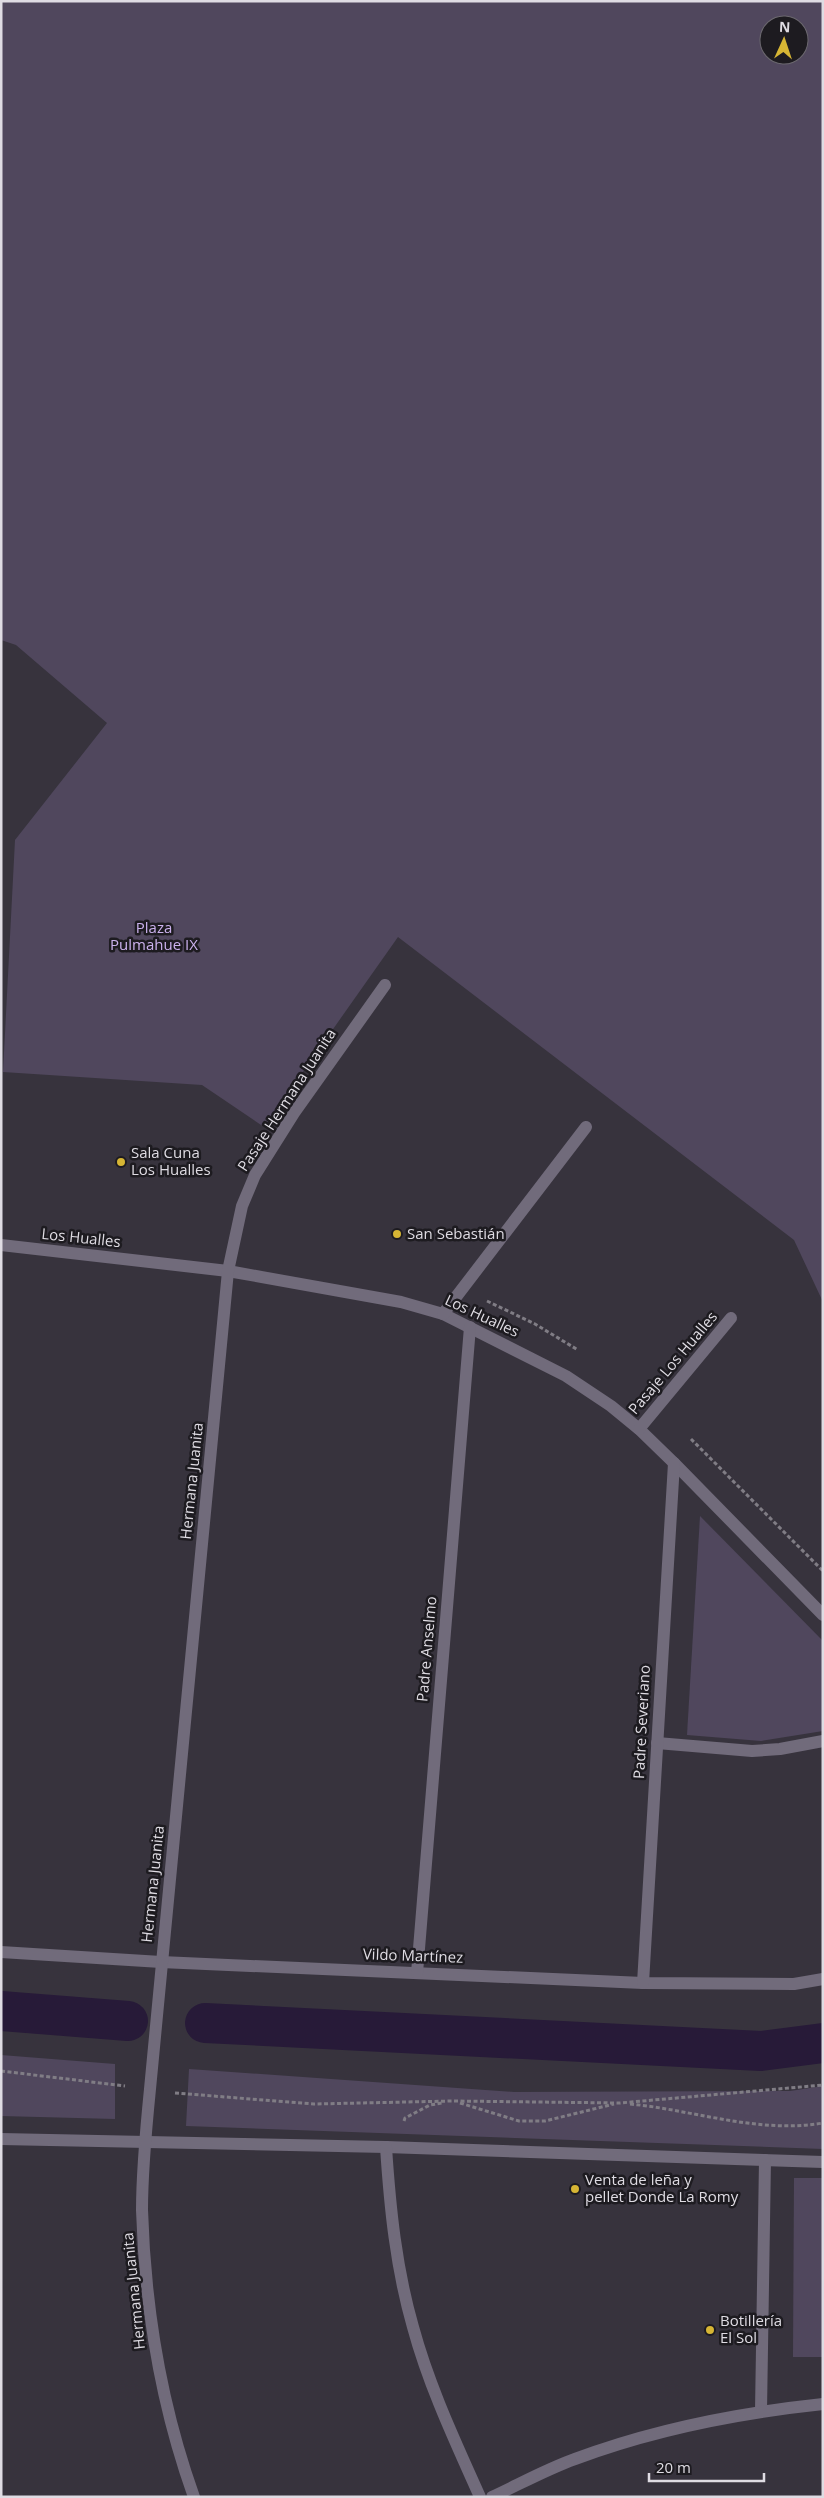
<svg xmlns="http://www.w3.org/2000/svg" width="824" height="2498" font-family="'Open Sans',sans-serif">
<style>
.green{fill:#50475d;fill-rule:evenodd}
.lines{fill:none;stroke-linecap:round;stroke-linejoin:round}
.canal{stroke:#271a38;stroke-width:40}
.path{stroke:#807d85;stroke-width:3;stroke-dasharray:4 2.5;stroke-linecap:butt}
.minor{stroke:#716b7b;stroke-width:12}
.poi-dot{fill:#d6b534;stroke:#1d1b20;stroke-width:2}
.labels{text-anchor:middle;stroke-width:5;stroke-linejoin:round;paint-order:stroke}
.park-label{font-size:15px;fill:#cbb1ed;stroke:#1d1b20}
.street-label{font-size:15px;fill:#dfdce3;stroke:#1d1b20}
.poi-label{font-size:15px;fill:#dfdce3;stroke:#1d1b20;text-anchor:start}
</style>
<rect width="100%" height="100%" fill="#37333d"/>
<g class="green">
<path d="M1,1h822v1301l-29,-62 -396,-303 -134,190 -62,-42 -199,-13 12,-232 92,-117 -91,-78 -15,-5zM769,25h30v30h-30z"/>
<polygon points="700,1516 823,1641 823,1731 761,1741 687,1735"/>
<polygon points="1,2055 115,2064 115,2119 1,2116"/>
<polygon points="189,2069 514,2092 790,2091 823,2086 823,2149 186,2126"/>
<polygon points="794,2178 823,2178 823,2357 793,2357"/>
</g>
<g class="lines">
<g class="canal">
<polyline points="1,2011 128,2021"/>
<polyline points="205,2023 761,2051 823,2043"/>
</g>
<g class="path">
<polyline points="487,1301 535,1324 578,1350"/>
<polyline points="691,1439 823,1571"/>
<polyline points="1,2071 125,2086"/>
<polyline points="175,2093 314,2104 453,2101 620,2103 823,2085"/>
<polyline points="460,2103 519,2121 545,2121 614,2104"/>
<path d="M630,2104c64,6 128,30 193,19"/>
<polyline points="404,2121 405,2118 430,2105 442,2103"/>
</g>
<g class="minor">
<polyline points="1,1245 228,1271 401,1302 443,1314 566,1376 611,1406 639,1429 674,1463 823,1615"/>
<polyline points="443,1314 586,1127"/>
<polyline points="639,1429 731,1318"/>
<polyline points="657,1743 752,1751 780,1749 823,1741"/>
<polyline points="1,1952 161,1962 643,1983 794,1984 823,1979"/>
<polyline points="417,1973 470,1327"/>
<polyline points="643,1983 674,1463"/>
<polyline points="1,2139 386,2147 823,2162"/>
<path d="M386,2147c4,61 10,121 27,180 16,59 42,114 67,170"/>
<polyline points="761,2411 765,2160"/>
<path d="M194,2497c-33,-92 -49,-189 -52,-287 0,-40 4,-81 8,-121l78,-818 14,-65 13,-31 39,-62 91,-128"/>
<path d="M492,2497c28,-13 55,-28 83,-38 80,-30 163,-46 248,-55"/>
</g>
</g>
<g class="poi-dot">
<circle cx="121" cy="1162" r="5"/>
<circle cx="397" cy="1234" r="5"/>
<circle cx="575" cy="2189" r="5"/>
<circle cx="710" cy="2330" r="5"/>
</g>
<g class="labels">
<g class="park-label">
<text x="154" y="933">Plaza<tspan x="154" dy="17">Pulmahue IX</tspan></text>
</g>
<g class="street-label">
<text transform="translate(287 1100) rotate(-57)" y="5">Pasaje Hermana Juanita</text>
<text transform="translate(81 1238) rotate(6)" y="5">Los Hualles</text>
<text transform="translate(482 1316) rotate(25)" y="5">Los Hualles</text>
<text transform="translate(673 1363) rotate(-50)" y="5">Pasaje Los Hualles</text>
<text transform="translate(192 1481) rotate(-84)" y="5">Hermana Juanita</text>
<text transform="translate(427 1649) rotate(-85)" y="5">Padre Anselmo</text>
<text transform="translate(642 1722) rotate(-87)" y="5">Padre Severiano</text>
<text transform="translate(153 1884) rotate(-84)" y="5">Hermana Juanita</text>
<text transform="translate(413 1956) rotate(2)" y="5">Vildo Martínez</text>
<text transform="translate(134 2291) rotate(-96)" y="5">Hermana Juanita</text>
</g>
<g class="poi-label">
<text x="131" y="1158">Sala Cuna<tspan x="131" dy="17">Los Hualles</tspan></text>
<text x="407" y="1239">San Sebastián</text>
<text x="585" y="2185">Venta de leña y<tspan x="585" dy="17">pellet Donde La Romy</tspan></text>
<text x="720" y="2326">Botillería<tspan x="720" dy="17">El Sol</tspan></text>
</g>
</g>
<rect width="824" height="2498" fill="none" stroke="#dfdce3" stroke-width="5"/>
<g transform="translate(784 40) rotate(3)"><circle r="24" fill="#1d1b20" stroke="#6b686e"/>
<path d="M0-4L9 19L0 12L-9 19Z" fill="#d6b534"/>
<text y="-8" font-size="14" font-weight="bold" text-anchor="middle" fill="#dfdce3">N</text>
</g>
<path d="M649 2473v8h115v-8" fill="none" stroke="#dfdce3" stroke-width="2.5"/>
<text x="656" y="2473" font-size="15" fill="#dfdce3" stroke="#1d1b20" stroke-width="4" paint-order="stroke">20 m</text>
</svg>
